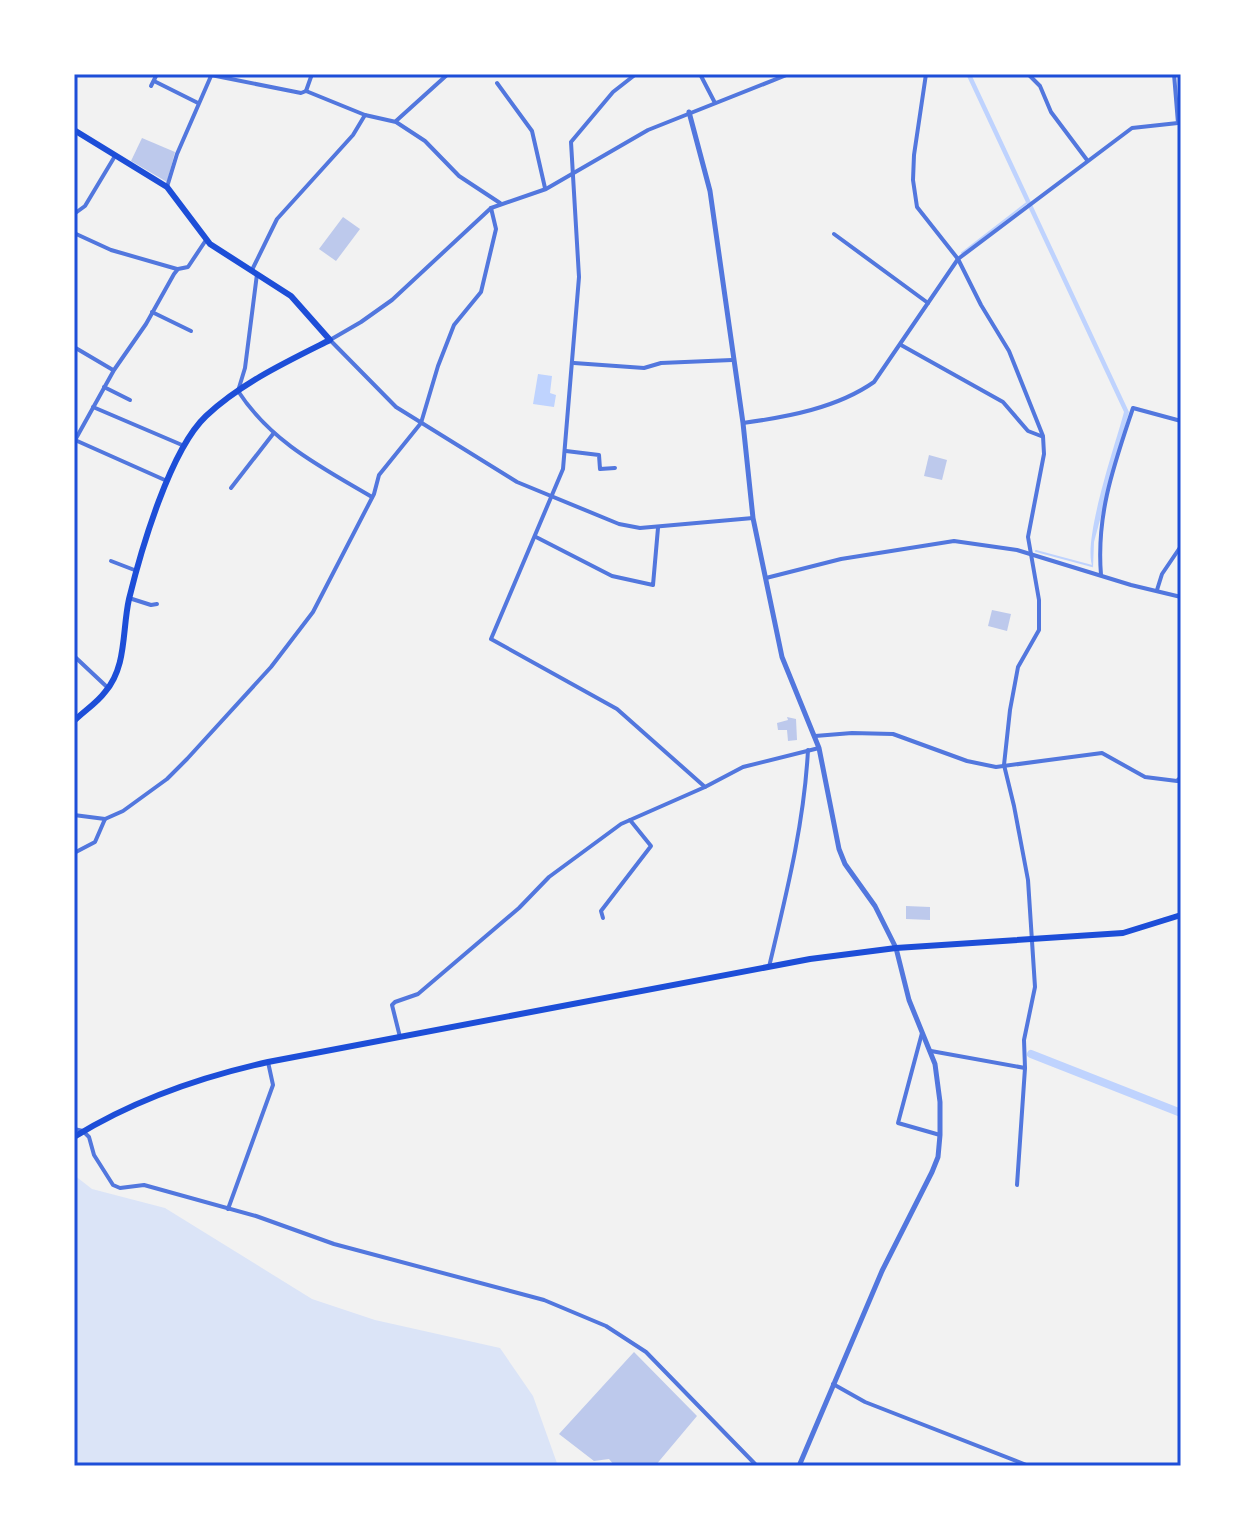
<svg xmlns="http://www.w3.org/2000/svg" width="1255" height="1540" font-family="Signika,sans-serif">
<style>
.green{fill:#dbe4f7}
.water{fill:#bfd3fe}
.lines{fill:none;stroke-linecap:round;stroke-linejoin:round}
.stream{stroke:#bfd3fe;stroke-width:2}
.canal{stroke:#bfd3fe;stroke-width:8}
.building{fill:#bdc9ec}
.minor{stroke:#5277de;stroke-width:4}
.tertiary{stroke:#5277de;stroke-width:5}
.secondary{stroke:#1d4ed8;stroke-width:6}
.neatline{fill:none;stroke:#1d4ed8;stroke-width:3}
</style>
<rect width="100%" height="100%" fill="#f2f2f2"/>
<polygon class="green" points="74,1175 92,1189 165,1208 312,1299 375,1320 500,1348 533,1396 558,1466 74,1466"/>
<g class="water">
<path d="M966,74h5l158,338 -35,130 -1,26c-12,-25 23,-125 31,-156z"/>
<polygon points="538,374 552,376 550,393 556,395 554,407 533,404"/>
</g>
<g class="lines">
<g class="stream">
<polyline points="962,253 1028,202"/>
<polyline points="1036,551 1092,566"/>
</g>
<polyline class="canal" points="1031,1054 1181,1113"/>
</g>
<g class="building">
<polygon points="142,138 175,152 167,182 131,161"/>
<polygon points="343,217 360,229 336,261 319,249"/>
<polygon points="929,455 947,460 942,480 924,476"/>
<polygon points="992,610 1011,614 1007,631 988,626"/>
<polygon points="787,717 796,719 797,740 788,741 787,730 778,730 777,723 788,720"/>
<polygon points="906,906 930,907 930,920 906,919"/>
<polygon points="634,1352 697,1416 655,1466 615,1466 609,1459 594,1461 559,1434"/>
</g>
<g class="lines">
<g class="minor">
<polyline points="636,74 613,92 571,142 579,277 563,469 491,639 617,709 705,787"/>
<polyline points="700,74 715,103"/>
<polyline points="926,74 914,155 913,180 917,207 958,259 981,305 1009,351 1043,436 1044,454 1028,537 1039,600 1039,630 1018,667 1010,710 1004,765 1014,806 1028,880 1035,987 1024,1040 1025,1068 1017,1185"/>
<polyline points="1028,74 1040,86 1051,112 1087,160"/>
<polyline points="211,75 301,93 306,91 365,115 396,122 425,141 459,176 500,203"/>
<polyline points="154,81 198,103"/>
<polyline points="497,83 532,131 545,188"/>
<polyline points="151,86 157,74"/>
<polyline points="306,91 312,74"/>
<polyline points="396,121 448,74"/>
<polyline points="167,187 177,154 211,76"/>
<polyline points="74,214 85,206 115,156"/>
<polyline points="74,233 111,250 177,269"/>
<polyline points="834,234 928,303"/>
<polyline points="252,270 277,219 353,135 365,115"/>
<path d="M257,274l-12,94 -7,23c33,51 83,76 134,106"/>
<polyline points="152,312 191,331"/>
<polyline points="901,345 1003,402 1028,431 1041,436"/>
<polyline points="74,347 113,370"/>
<polyline points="574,363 644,368 661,363 732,360"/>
<polyline points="104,387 130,400"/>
<polyline points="93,407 182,445"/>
<path d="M743,423c44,-6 94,-15 131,-41l84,-123 174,-131 46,-5 -4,-49"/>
<polyline points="75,440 167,481"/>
<polyline points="74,442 114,370 146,324 174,274 178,269 188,267 206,240"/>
<polyline points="566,451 599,455 600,469 615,468"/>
<polyline points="231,488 273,434"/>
<polyline points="753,518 640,528 619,524 517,482 396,407 330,340 361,322 392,300 491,208 546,189 648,130 789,74"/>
<polyline points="536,537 612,576 653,585 658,528"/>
<polyline points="111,561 137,571"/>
<path d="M1101,575c-5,-61 13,-110 32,-167l48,13"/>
<polyline points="766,578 841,559 954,541 1017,550 1131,585 1181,597"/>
<polyline points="1157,590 1162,574 1181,546"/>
<polyline points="129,598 151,605 157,604"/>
<polyline points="74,656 107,687"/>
<polyline points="815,736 852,733 893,734 967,761 996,767 1102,753 1145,777 1177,781 1181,777"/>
<polyline points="74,815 105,819 123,811 167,779 187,759 271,667 313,612 374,494 379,475 421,423 438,366 454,325 481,292 496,229 491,208"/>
<polyline points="74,853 95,842 105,819"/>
<polyline points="603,918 601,911 651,846 630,820"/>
<path d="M769,967c17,-72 35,-142 39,-217"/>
<polyline points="922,1033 898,1123 940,1135"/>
<polyline points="400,1037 392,1005 395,1002 418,994 519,908 549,877 621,824 705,787 743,767 819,748"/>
<polyline points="931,1051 1025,1068"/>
<polyline points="74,1129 83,1131 89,1137 94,1155 113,1185 120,1188 144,1185 256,1216 334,1244 544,1300 606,1326 646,1352 757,1466"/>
<polyline points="228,1209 273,1085 268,1062"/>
<polyline points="833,1384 865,1402 1029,1466"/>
</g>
<polyline class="tertiary" points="689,112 710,191 743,423 753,518 782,657 819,748 839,849 845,864 875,906 896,948 909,1000 935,1064 940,1102 940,1135 938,1157 932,1172 882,1271 799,1466"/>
<g class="secondary">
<path d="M74,130l93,57 43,57 81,52 39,44c-42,21 -89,43 -124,76 -36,34 -65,134 -77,183 -7,31 -2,68 -24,93 -8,11 -21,19 -31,29"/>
<path d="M74,1137c60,-37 126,-60 194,-75l542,-103 86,-11 227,-15 58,-18"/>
</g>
</g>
<rect width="1255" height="1540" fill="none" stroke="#ffffff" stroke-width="152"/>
<rect x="76" y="76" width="1103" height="1388" class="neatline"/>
</svg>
